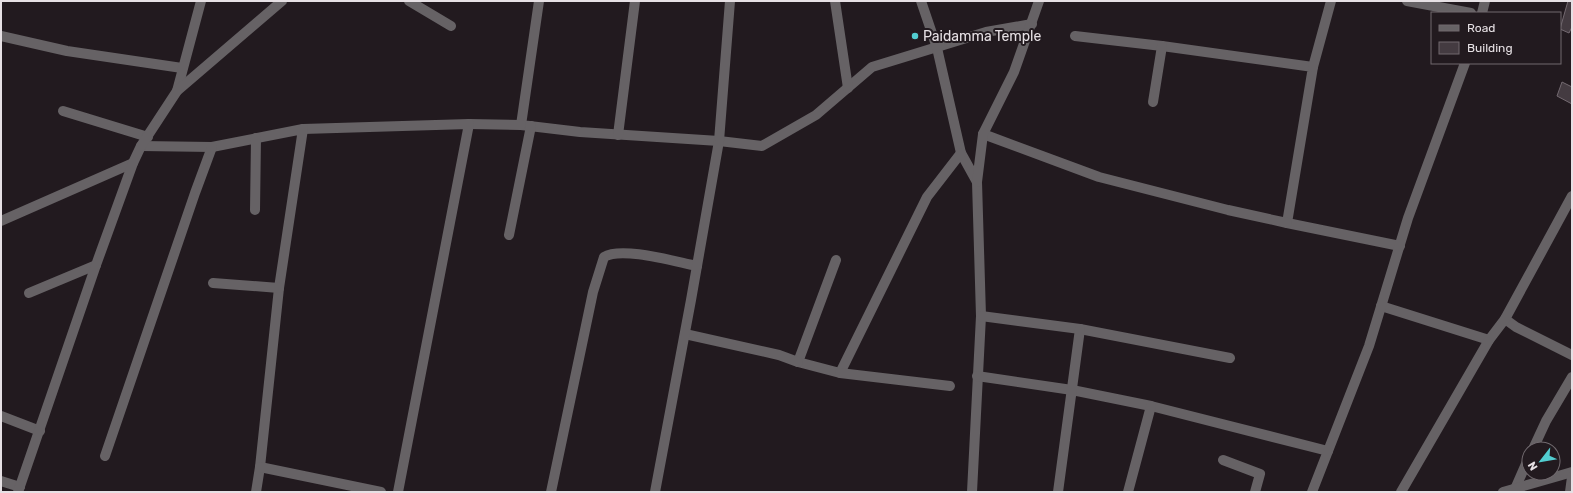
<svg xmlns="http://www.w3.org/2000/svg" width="1573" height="493" font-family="Rubik,sans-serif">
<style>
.building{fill:#443b41;stroke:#736970}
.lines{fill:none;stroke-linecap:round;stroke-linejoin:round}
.minor{stroke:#666265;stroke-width:10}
.poi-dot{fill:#52cdd0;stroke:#221a1f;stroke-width:1.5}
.labels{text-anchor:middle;stroke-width:4;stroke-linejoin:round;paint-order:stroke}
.poi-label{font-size:14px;fill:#e6e0e4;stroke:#221a1f;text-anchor:start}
</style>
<rect width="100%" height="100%" fill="#221a1f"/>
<g class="building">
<polygon points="1568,1 1572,1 1572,27 1569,33 1560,29"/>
<polygon points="1562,82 1572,87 1572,104 1557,96"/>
</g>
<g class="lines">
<g class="minor">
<polyline points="409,1 451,26"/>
<polyline points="539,1 521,125 580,132 719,141 762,146 816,115 872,67 986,32 1032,24"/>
<polyline points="835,1 848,88"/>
<polyline points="921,1 937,48 961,153 977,182 981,316 972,492"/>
<polyline points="1407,1 1471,13"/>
<polyline points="1482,13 1485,1"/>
<polyline points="1,36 67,51 182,68"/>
<polyline points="1075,36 1162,46 1313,67 1287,223 1400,246"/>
<polyline points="1313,67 1331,1"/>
<polyline points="177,91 201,1"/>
<polyline points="1153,102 1162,46"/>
<polyline points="63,111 148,137"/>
<polyline points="469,124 521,125"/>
<polyline points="303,129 469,124 398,492"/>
<polyline points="983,134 1099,177 1228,210 1287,223"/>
<polyline points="618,135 635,1"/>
<polyline points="141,146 212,147 303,129 279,288 260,467 256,492"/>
<polyline points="977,182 983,134 1014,72 1039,1"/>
<polyline points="255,210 256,138"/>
<polyline points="1,221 133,163"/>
<polyline points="509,235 531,126"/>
<polyline points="836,260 798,362 840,373 927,197 961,153"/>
<polyline points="213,283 279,288"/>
<polyline points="29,293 96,265"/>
<polyline points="1381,306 1489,340"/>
<polyline points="981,316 1080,329 1230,358"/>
<polyline points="1505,319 1516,327 1572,355"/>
<polyline points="685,334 779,355 798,362"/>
<polyline points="840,373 950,386"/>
<polyline points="977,376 1072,390 1151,406 1328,451"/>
<polyline points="1,416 40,431"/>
<polyline points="1533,449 1546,421 1572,377"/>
<polyline points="105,456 195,193 212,147"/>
<polyline points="1223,460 1260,474 1255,492"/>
<polyline points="260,467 381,492"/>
<polyline points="1,481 20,487"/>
<polyline points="1515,489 1529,457"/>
<polyline points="18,492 96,265 133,163 141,146 177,91 282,1"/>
<path d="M551,492l42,-200 11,-35c18,-11 72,5 93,9"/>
<polyline points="655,492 691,300 719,141 730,1"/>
<polyline points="1058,492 1080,329"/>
<polyline points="1128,492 1151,406"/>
<polyline points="1312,492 1369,346 1408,218 1465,63"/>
<polyline points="1401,492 1489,340 1505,319 1572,196"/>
<polyline points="1503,492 1572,472"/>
<polyline points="1570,492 1572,477"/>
</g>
</g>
<circle class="poi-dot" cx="915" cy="36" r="4"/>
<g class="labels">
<g class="poi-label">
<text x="923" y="41">Paidamma Temple</text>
</g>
</g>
<rect width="1573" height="493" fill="none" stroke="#e6e0e4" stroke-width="4"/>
<rect x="1431" y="12" width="130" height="52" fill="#221a1f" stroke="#70696e"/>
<rect x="1439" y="25" width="20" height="6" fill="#666265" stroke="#70696e"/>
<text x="1467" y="32" font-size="12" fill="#e6e0e4">Road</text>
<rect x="1439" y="42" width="20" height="12" fill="#443b41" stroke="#70696e"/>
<text x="1467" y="52" font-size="12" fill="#e6e0e4">Building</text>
<g transform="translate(1541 461) rotate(239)"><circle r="19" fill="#221a1f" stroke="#70696e"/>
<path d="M0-3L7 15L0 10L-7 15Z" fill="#52cdd0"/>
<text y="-6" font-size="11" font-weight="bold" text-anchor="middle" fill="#e6e0e4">N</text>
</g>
</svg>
